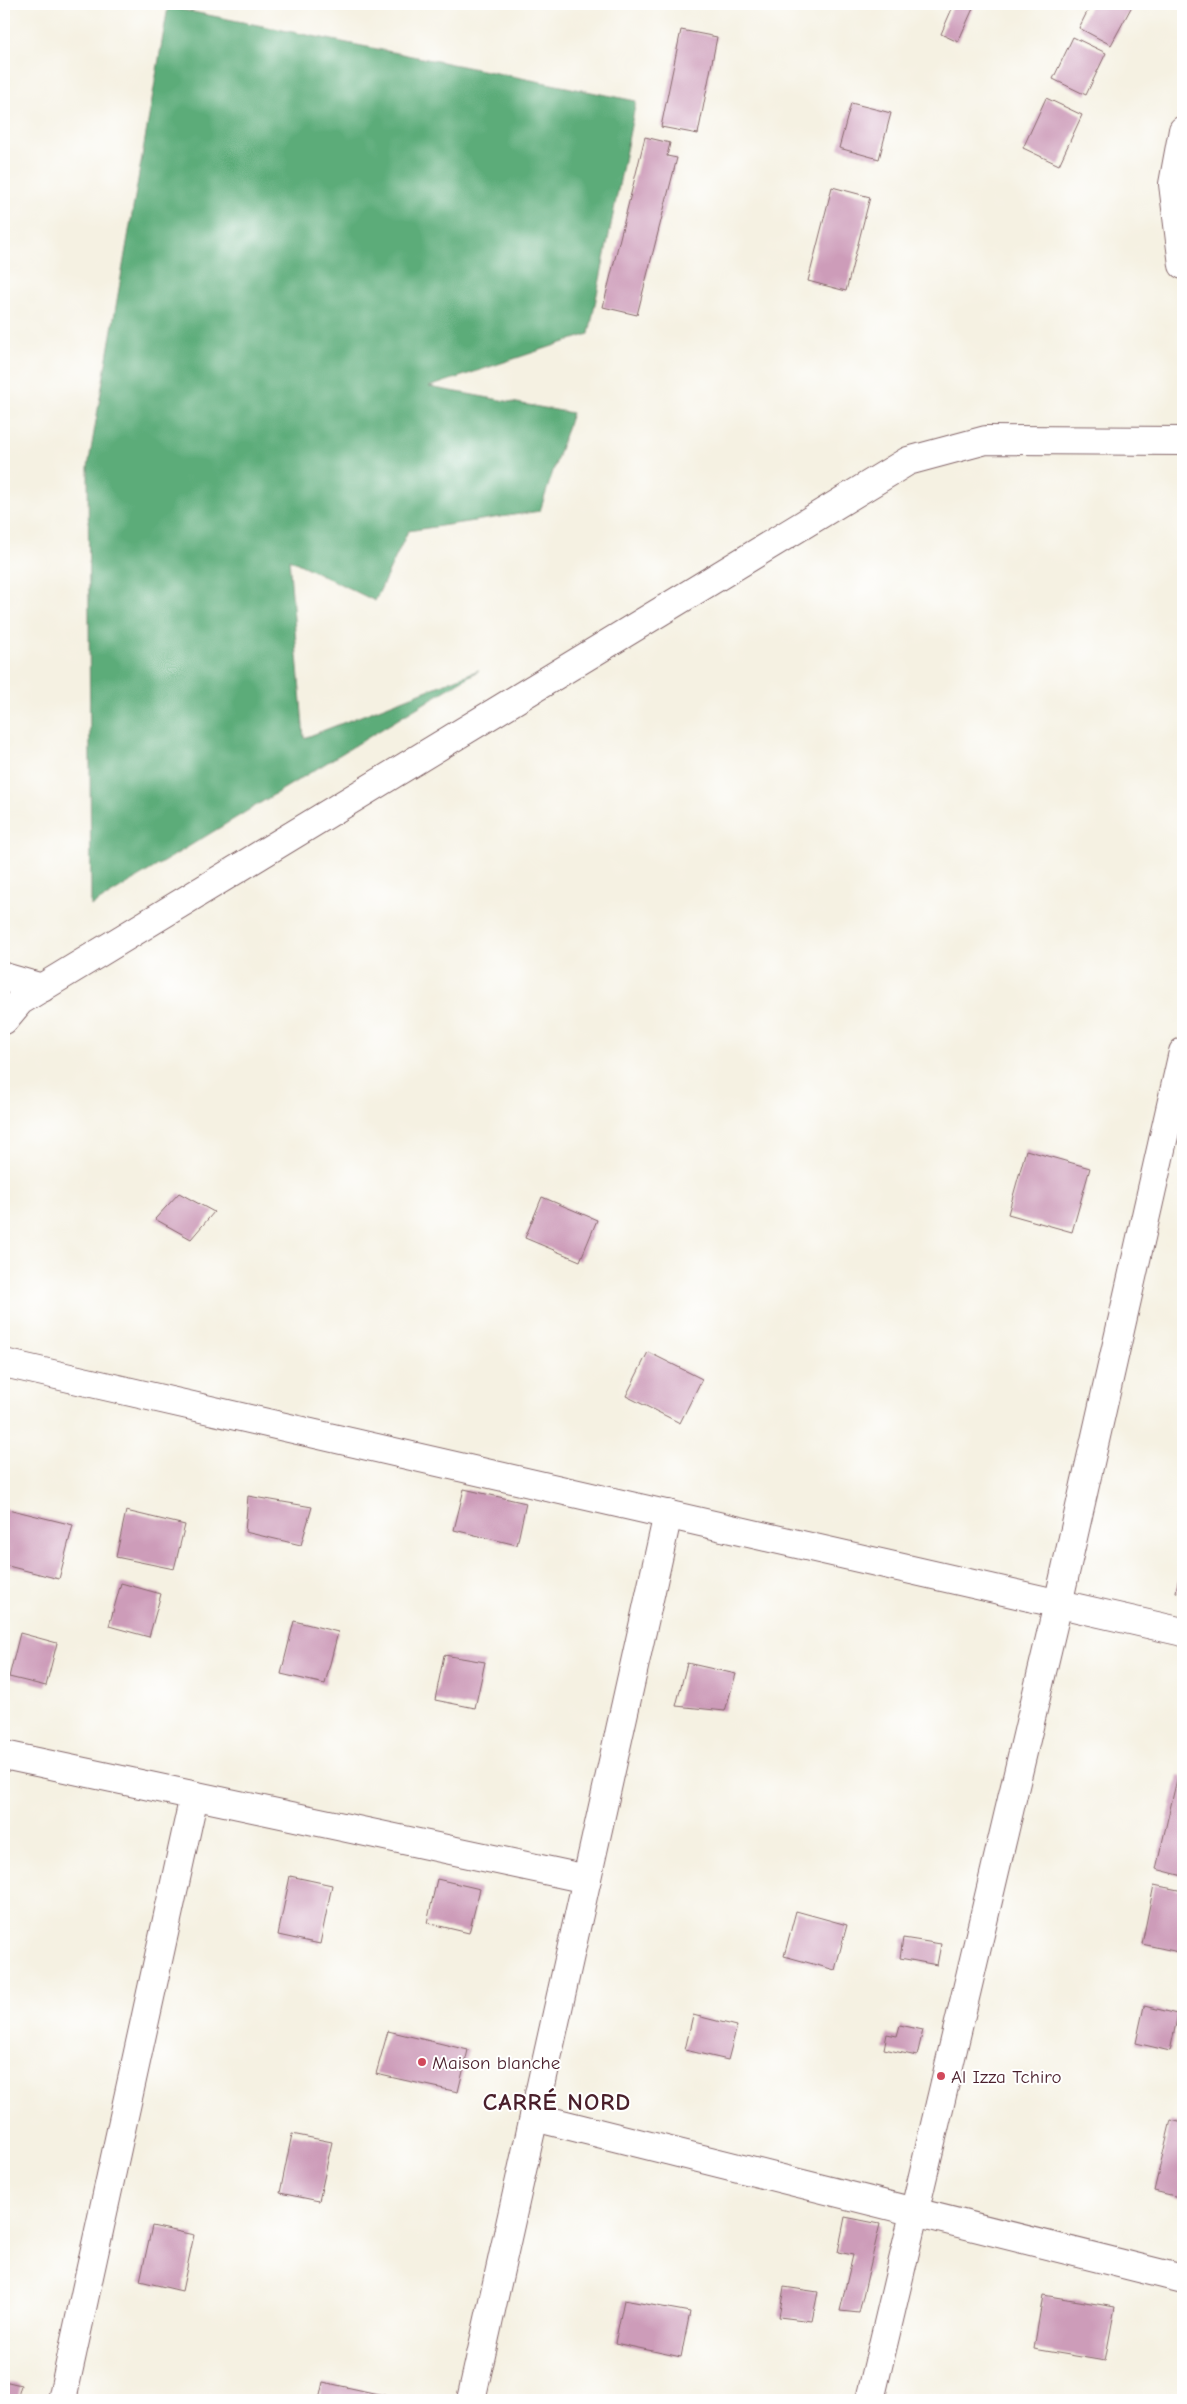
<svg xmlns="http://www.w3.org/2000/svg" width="1187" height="2404" font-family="'Comic Neue',sans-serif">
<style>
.forest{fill:#5bac79;stroke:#526652}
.building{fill:#cd9cb9}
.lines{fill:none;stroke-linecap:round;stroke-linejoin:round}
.street-casing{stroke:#86686b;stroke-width:30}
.secondary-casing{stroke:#86686b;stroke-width:30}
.street{stroke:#fff;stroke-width:28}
.secondary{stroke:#fff;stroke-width:28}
.poi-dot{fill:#d1495b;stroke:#fff;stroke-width:2}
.labels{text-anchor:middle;stroke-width:4;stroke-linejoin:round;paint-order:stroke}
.poi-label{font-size:19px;fill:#4a1f2b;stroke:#fff;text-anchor:start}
.district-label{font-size:24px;font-weight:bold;letter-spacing:1px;fill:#4a1f2b;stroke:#fff}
</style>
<rect width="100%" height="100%" fill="#fff"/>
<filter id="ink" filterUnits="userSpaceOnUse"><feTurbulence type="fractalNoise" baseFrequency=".02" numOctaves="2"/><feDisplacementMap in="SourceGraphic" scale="10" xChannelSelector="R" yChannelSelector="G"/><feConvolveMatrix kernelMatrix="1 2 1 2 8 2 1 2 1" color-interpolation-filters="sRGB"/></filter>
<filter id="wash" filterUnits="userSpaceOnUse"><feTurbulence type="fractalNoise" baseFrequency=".0096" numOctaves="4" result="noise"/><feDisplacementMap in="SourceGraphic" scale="20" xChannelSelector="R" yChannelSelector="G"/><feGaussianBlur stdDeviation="1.12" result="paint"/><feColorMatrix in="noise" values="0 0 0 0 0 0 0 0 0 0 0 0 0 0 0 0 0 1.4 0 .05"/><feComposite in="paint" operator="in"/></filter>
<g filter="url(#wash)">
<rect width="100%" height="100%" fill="#f5f1e2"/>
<polygon class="forest" points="168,7 636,101 589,334 429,387 572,413 540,511 408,531 375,601 289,559 304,738 479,670 91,906 88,467"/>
<g id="blocks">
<g class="building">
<polygon points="954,4 975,4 958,42 941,34"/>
<polygon points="1091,4 1127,4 1132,6 1111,45 1079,28"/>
<polygon points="681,30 717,37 698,134 661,127"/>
<polygon points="1073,37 1106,53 1086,95 1053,79"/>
<polygon points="1046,98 1082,115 1059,165 1023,148"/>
<polygon points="851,103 891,113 879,159 839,148"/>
<polygon points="645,137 670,143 667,156 677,158 637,315 603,307"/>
<polygon points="832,187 870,197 846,291 808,281"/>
<polygon points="1026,1150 1090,1168 1072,1232 1008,1214"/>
<polygon points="179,1193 214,1212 191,1239 155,1219"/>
<polygon points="542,1197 597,1220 580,1261 525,1238"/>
<polygon points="648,1352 702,1379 680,1423 626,1396"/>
<polygon points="464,1489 526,1503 517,1545 454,1530"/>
<polygon points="248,1496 312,1507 301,1545 245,1532"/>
<polygon points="4,1508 73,1525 59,1579 4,1565"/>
<polygon points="126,1511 185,1525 174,1569 116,1557"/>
<polygon points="1182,1562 1183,1562 1183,1594 1176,1592"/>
<polygon points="121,1583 161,1594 149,1637 109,1626"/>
<polygon points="294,1621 338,1632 325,1684 281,1674"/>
<polygon points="20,1633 57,1643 46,1686 9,1677"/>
<polygon points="444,1655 485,1662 475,1708 435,1700"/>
<polygon points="687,1663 736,1674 725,1711 676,1706"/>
<polygon points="1178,1775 1183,1776 1183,1876 1156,1869"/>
<polygon points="290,1876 332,1885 320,1944 278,1935"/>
<polygon points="437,1879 480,1889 469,1933 427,1923"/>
<polygon points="1154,1885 1183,1891 1183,1953 1142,1944"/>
<polygon points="796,1911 847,1925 835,1970 784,1956"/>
<polygon points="903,1938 941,1944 937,1965 900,1958"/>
<polygon points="1144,2006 1178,2014 1170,2051 1136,2043"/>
<polygon points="693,2015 737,2026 728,2060 685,2050"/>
<polygon points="900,2025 923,2030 917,2056 884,2049 887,2034 897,2036"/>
<polygon points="388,2031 468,2050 458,2092 376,2074"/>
<polygon points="1171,2120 1183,2123 1183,2198 1154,2191"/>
<polygon points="292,2134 332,2142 319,2201 280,2193"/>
<polygon points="845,2217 880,2224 859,2313 840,2311 853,2255 838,2252"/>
<polygon points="152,2226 194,2235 182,2291 140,2281"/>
<polygon points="784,2287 818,2292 812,2321 779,2317"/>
<polygon points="1043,2295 1115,2307 1105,2361 1034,2349"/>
<polygon points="624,2300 690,2312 681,2357 615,2343"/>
<polygon points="4,2381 21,2385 17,2400 4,2400"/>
<polygon points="323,2382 392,2397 391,2400 319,2400"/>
</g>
</g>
</g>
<g filter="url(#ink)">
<use href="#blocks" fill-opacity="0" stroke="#86686b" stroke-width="1"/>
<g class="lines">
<g class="street-casing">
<g id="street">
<polyline points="1183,130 1173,184 1183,265"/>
<polyline points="4,977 42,988"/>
<polyline points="4,1020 20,1001 908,461 986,440 1183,441"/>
<polyline points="4,1363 1183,1632"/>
<polyline points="4,1755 587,1879"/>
<polyline points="534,2117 1183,2279"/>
<polyline points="62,2400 194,1796"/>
<polyline points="471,2400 668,1514"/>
</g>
</g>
<g class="secondary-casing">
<polyline id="secondary" points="870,2400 1058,1604 1183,1052"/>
</g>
<use href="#street" class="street"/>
<use href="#secondary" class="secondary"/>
</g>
</g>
<g class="poi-dot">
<circle cx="422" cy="2062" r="5"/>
<circle cx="941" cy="2076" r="5"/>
</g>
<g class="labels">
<g class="poi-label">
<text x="432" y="2069">Maison blanche</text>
<text x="951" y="2083">Al Izza Tchiro</text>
</g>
<g class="district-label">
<text x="557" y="2110">CARRÉ NORD</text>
</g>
</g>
<rect width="1187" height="2404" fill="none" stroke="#fff" stroke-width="20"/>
</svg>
